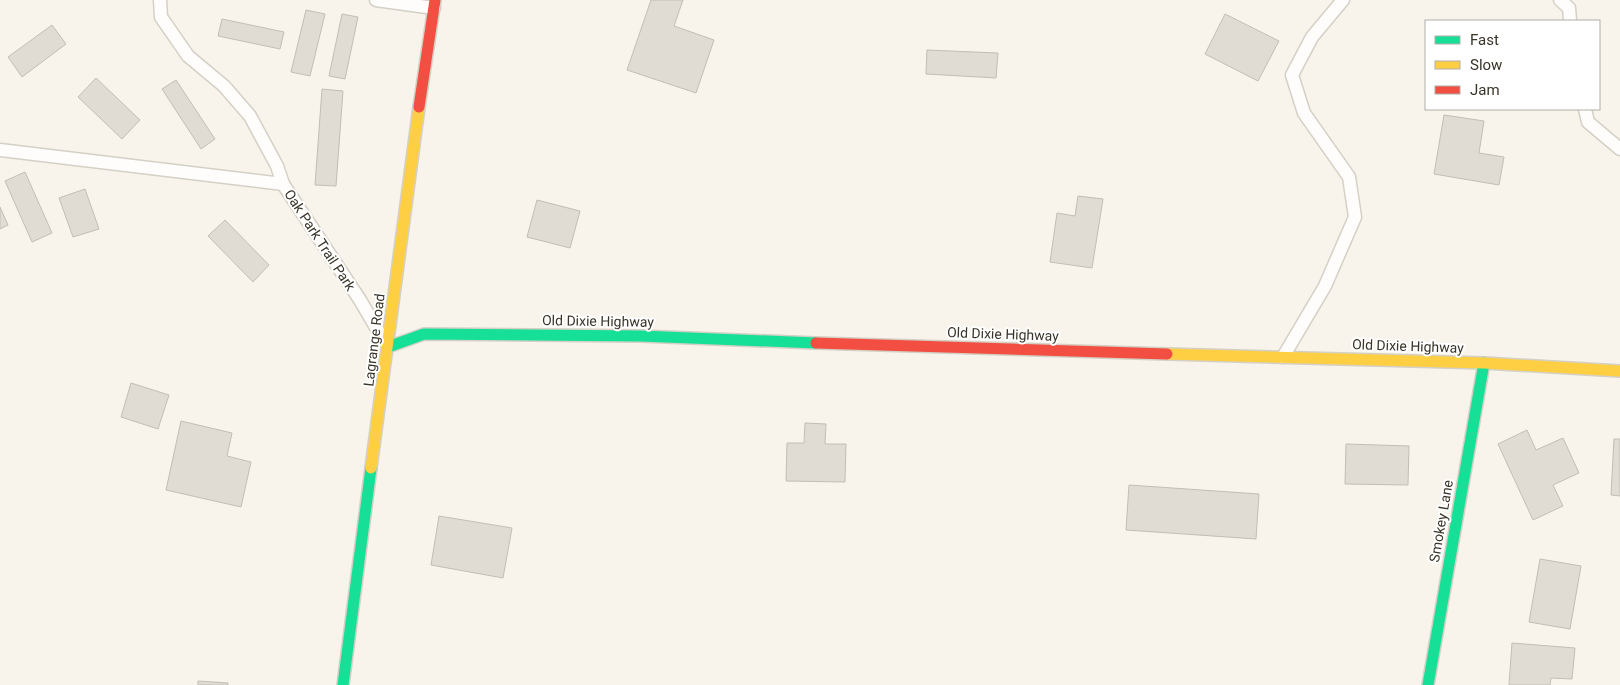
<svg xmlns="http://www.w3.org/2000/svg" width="1620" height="685" font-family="Roboto,sans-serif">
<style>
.building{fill:#e0dcd3;stroke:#c2beb5}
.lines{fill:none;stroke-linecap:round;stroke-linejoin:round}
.lane-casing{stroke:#d4d0c5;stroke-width:15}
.fast-casing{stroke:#d4d0c5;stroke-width:14}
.slow-casing{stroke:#d4d0c5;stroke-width:14}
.jam-casing{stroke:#d4d0c5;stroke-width:14}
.lane{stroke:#fefdfc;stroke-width:12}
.fast{stroke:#16e098;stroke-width:11}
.slow{stroke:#ffcf43;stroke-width:11}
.jam{stroke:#f24e42;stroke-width:11}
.labels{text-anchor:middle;stroke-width:4;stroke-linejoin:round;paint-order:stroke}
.street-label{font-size:14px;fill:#393429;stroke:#fff}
</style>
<rect width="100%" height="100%" fill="#f8f4eb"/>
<g class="building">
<polygon points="651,0 683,0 674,26 714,40 696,93 627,70"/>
<polygon points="306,10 325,14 310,76 291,72"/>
<polygon points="342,14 358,17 345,79 329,76"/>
<polygon points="1225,14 1279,41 1258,81 1205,54"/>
<polygon points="222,19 284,32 280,49 218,36"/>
<polygon points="52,25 66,44 22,77 8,57"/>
<polygon points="927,50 998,53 996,78 926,74"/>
<polygon points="96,78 140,120 122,139 78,97"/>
<polygon points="176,80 215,139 201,149 162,89"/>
<polygon points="322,89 343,91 336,186 315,185"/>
<polygon points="1444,115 1484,121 1479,153 1504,157 1499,185 1434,174"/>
<polygon points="25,172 52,233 32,242 5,181"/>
<polygon points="85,189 99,229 73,237 59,198"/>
<polygon points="1078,196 1103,199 1092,268 1050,262 1057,213 1075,216"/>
<polygon points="537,200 580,211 570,248 527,237"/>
<polygon points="0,207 8,225 0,229"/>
<polygon points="225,220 269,265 253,282 208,236"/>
<polygon points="131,383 169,395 158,429 121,417"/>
<polygon points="181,421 232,433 227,456 251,462 241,507 166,490"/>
<polygon points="805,423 826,424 825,444 846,444 845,482 786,481 787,443 804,443"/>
<polygon points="1527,430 1536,450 1563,438 1579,473 1553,485 1563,506 1533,520 1498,444"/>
<polygon points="1614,439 1620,439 1620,496 1611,495"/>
<polygon points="1346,444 1409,446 1408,485 1345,484"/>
<polygon points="1129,485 1259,494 1256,539 1126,530"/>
<polygon points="439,516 512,528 503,578 431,565"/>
<polygon points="1540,559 1581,566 1570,629 1529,622"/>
<polygon points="1512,643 1575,648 1572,679 1551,678 1550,685 1509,685"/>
<polygon points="198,681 228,683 228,685 198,685"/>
</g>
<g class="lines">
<g class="lane-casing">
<g id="lane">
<polyline points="160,0 161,17 188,56 224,86 250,116 277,166 283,184 360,300 384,341"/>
<polyline points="376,0 434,8"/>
<polyline points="1560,0 1569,8 1570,21"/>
<polyline points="1585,109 1588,122 1620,149"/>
<polyline points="0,150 283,184"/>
<polyline points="1283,357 1325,286 1355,217 1349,177 1304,113 1292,75 1312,37 1343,0"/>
</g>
</g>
<g class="fast-casing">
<g id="fast">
<polyline points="388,347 424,334 641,336 816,343"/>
<polyline points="343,685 371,468"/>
<polyline points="1428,685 1484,363"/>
</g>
</g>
<g class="slow-casing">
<g id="slow">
<polyline points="1167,354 1484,363 1620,371"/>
<polyline points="371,468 419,107"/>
</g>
</g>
<g class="jam-casing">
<g id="jam">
<polyline points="419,107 435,0"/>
<polyline points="816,343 1167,354"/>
</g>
</g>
<use href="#lane" class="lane"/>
<use href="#fast" class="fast"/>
<use href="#slow" class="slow"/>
<use href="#jam" class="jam"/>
</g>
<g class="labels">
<g class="street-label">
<text transform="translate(320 240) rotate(57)" y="5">Oak Park Trail Park</text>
<text transform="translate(598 321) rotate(1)" y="5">Old Dixie Highway</text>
<text transform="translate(1003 334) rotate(2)" y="5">Old Dixie Highway</text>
<text transform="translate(374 340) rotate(-83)" y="5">Lagrange Road</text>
<text transform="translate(1408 346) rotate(2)" y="5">Old Dixie Highway</text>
<text transform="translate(1441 521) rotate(-80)" y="5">Smokey Lane</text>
</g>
</g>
<rect x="1425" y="20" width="175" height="90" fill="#ffffff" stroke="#b0aea9"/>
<rect x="1435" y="36" width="25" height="8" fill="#16e098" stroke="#b0aea9"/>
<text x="1470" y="45" font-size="15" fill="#393429">Fast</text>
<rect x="1435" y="61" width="25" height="8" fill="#ffcf43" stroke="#b0aea9"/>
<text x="1470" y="70" font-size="15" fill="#393429">Slow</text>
<rect x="1435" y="86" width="25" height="8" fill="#f24e42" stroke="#b0aea9"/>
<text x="1470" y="95" font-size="15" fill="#393429">Jam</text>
</svg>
